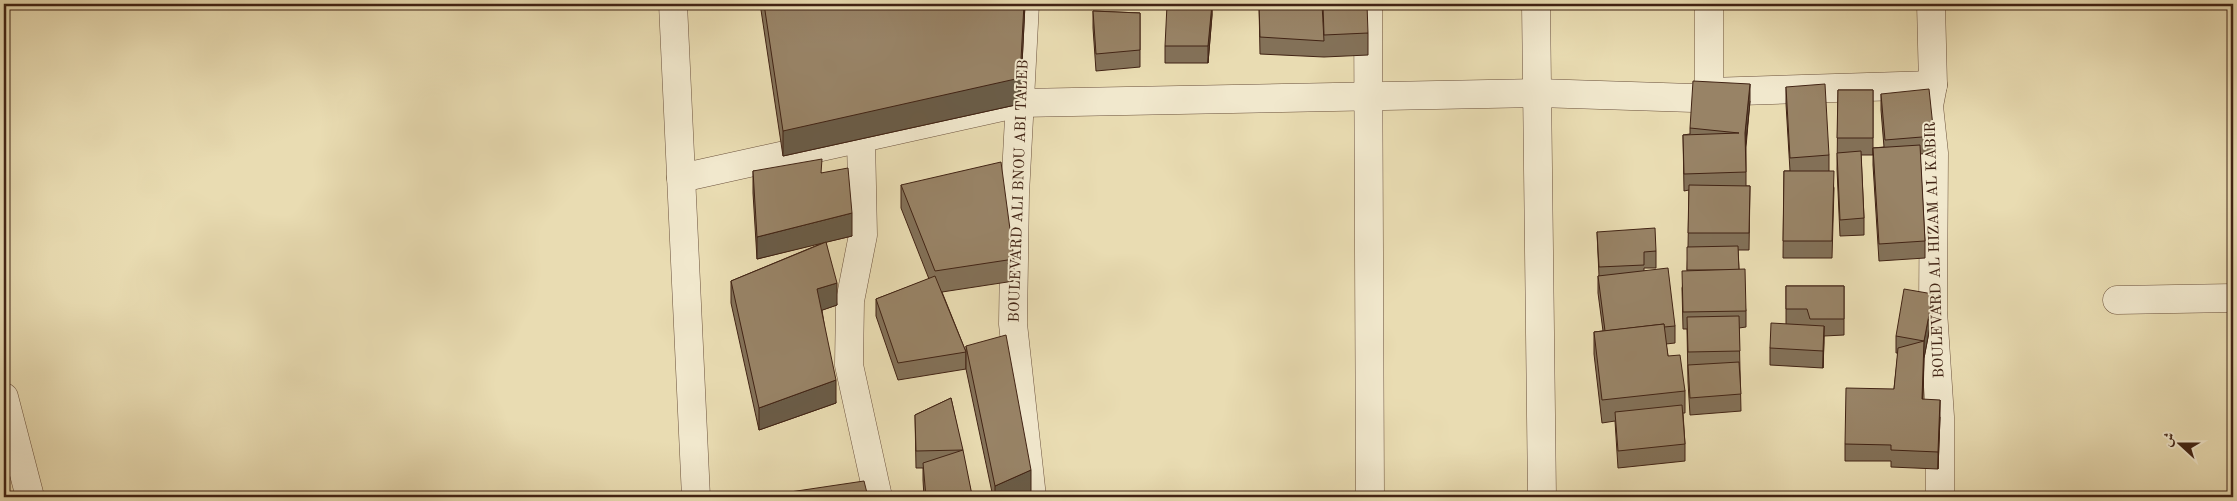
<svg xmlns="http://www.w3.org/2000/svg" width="2237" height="501" font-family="'Old Standard TT',Amiri,serif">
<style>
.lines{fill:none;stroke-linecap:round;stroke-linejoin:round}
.minor-casing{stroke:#6b513c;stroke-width:29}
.tertiary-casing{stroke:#6b513c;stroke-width:29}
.minor{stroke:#f1e8cd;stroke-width:28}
.tertiary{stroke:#f1e8cd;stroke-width:28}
.wall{fill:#837158;stroke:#412314}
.shaded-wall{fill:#6a5c47;stroke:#412314}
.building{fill:#988366;stroke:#412314}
.labels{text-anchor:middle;stroke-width:4;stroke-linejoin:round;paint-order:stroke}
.street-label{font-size:15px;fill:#412314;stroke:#f1e8cd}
</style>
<rect width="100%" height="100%" fill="#e9dcb2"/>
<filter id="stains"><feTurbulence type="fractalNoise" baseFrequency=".004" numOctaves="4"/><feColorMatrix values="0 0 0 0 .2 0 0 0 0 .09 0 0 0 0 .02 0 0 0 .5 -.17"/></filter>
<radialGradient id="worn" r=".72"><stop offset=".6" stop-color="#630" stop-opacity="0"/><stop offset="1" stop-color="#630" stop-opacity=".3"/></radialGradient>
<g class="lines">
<g class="minor-casing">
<g id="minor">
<polyline points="673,4 696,497"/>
<polyline points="1025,4 1015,194 1013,324 1032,497"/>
<polyline points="1368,4 1370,497"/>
<polyline points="1536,4 1542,497"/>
<polyline points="1709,4 1709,92"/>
<polyline points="861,139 863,235 850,301 849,365 878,497"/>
<polyline points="681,178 1020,103 1538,93 1693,98 1709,92 1933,85"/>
<polyline points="2117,300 2233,298"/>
<polyline points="4,397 30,497"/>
</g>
</g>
<g class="tertiary-casing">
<polyline id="tertiary" points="1931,4 1933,85 1929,106 1934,153 1933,311 1940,417 1940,497"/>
</g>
<use href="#minor" class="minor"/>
<use href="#tertiary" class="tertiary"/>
</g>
<g class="wall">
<polygon points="761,4 1025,4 1020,104 783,156 761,10"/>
<polygon points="1212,4 1212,15 1208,63 1165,63 1165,46"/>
<polygon points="1259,4 1368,33 1368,55 1324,57 1260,54"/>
<polygon points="1093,11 1140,13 1140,67 1096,71 1093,28"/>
<polygon points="1786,87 1829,155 1829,171 1834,188 1832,258 1783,258 1784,171 1790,171 1786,104"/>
<polygon points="1838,90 1873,90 1873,155 1861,155 1864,218 1864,235 1840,236 1837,169"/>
<polygon points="1881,94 1934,136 1934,153 1920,154 1925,241 1925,258 1879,261 1873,165 1873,148 1884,147 1881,110"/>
<polygon points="1750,101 1746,147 1746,186 1750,186 1749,250 1738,250 1739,270 1746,311 1746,327 1739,328 1741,411 1690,415 1688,382 1687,329 1683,329 1682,288 1687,271 1688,247 1689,190 1684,191 1683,135 1690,134 1690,128"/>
<polygon points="753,171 822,173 852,236 826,242 837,305 822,310 836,403 759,430 731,303 731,281 825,242 757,259 753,193"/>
<polygon points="901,185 1014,259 1014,281 942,292 966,352 966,369 898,380 876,316 876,299 929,279 901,208"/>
<polygon points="1597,232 1656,251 1656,268 1644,268 1644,271 1675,326 1675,343 1666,344 1668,356 1685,391 1685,413 1683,413 1685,444 1685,461 1618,468 1615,421 1602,423 1594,354 1594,332 1603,331 1598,293 1598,276 1599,276"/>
<polygon points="1786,286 1844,286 1844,335 1824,336 1823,368 1770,365 1770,348 1786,324"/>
<polygon points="1933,311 1924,358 1923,399 1940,417 1938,469 1891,467 1891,461 1845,461 1845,444 1894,389 1898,353 1896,353 1896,336"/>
<polygon points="966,346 1031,492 1020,497 993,497 966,369"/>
<polygon points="951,398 972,497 924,497 923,480 923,468 916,468 915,415"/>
</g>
<g class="shaded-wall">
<polygon points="1024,4 1025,4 1020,104 783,156 783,131"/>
<polygon points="1212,4 1212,15 1208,63 1208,46"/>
<polygon points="1750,84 1750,101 1745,150 1745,133"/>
<polygon points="852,213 852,236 757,259 757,237"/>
<polygon points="837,283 837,305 817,312 817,289"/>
<polygon points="1933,294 1933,311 1924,358 1922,416 1924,341"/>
<polygon points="1824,326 1824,343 1823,368 1823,351"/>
<polygon points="836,380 836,403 759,430 759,408"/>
<polygon points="1940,400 1940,417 1938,469 1938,452"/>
<polygon points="1031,470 1031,492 1020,497 995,497 995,486"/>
</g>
<g class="building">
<polygon points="764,4 1024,4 1020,78 783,131"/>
<polygon points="1172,4 1212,4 1208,46 1165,46 1167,5"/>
<polygon points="1259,4 1322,4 1324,41 1260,37"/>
<polygon points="1323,4 1367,4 1368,33 1324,35"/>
<polygon points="1093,11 1140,13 1140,50 1096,54"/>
<polygon points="1693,81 1750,84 1745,133 1746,172 1684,174 1683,135 1739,133 1690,128"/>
<polygon points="1825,84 1829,155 1790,158 1786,87"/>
<polygon points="1929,89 1934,136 1885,140 1881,94"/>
<polygon points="1838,90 1873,90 1873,138 1837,138"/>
<polygon points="1920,145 1925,241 1879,244 1873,148"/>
<polygon points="1861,151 1864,218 1840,220 1837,153"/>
<polygon points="822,159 821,173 848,168 852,213 757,237 753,171"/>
<polygon points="1001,162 1014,259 935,271 901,185"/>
<polygon points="1784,171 1834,171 1832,241 1783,241"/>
<polygon points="1689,185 1750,186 1749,233 1688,233"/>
<polygon points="1655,228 1656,251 1644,252 1644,265 1599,267 1597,232"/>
<polygon points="826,242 837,283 817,289 836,380 759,408 731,281"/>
<polygon points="1738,246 1739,270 1687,270 1687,247"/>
<polygon points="1668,268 1675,326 1664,327 1664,324 1605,331 1598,276"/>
<polygon points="1745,269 1746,311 1683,312 1682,271"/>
<polygon points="935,276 966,352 898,363 876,299"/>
<polygon points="1786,286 1844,286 1844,319 1810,319 1807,309 1786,309"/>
<polygon points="1904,289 1933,294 1924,341 1896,336"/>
<polygon points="1739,316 1740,351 1688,352 1687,317"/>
<polygon points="1771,323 1824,326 1823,351 1770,348"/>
<polygon points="1664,324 1668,356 1680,355 1685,391 1602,400 1594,332"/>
<polygon points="1006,335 1031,470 995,486 966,346"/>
<polygon points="1924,341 1922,399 1940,400 1938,452 1891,450 1891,445 1845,444 1846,388 1894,389 1898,348"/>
<polygon points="1739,362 1741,394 1690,398 1688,365"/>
<polygon points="951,398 963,450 916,451 915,415"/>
<polygon points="1682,405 1685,444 1618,451 1615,412"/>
<polygon points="963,450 972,495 966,497 926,497 923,463"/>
<polygon points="864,481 868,497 792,497 790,492"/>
<polygon points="4,486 7,497 4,497"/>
</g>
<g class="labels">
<g class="street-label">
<text transform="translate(1018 191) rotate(-88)" y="5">BOULEVARD ALI BNOU ABI TALEB</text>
<text transform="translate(1934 250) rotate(-92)" y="5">BOULEVARD AL HIZAM AL KABIR</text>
</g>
</g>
<rect width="2237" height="501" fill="none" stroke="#e9dcb2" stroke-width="20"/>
<rect x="5" y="5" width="2227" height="491" fill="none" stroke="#412314" stroke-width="2.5"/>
<rect x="10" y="10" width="2217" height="481" fill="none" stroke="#412314"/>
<g transform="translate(2180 444) rotate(291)" stroke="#f1e8cd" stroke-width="4" paint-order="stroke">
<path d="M0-4L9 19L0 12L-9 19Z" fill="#412314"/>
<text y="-8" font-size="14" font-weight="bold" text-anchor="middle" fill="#412314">ش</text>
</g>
<rect width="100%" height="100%" filter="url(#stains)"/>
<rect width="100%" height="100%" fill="url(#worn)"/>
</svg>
